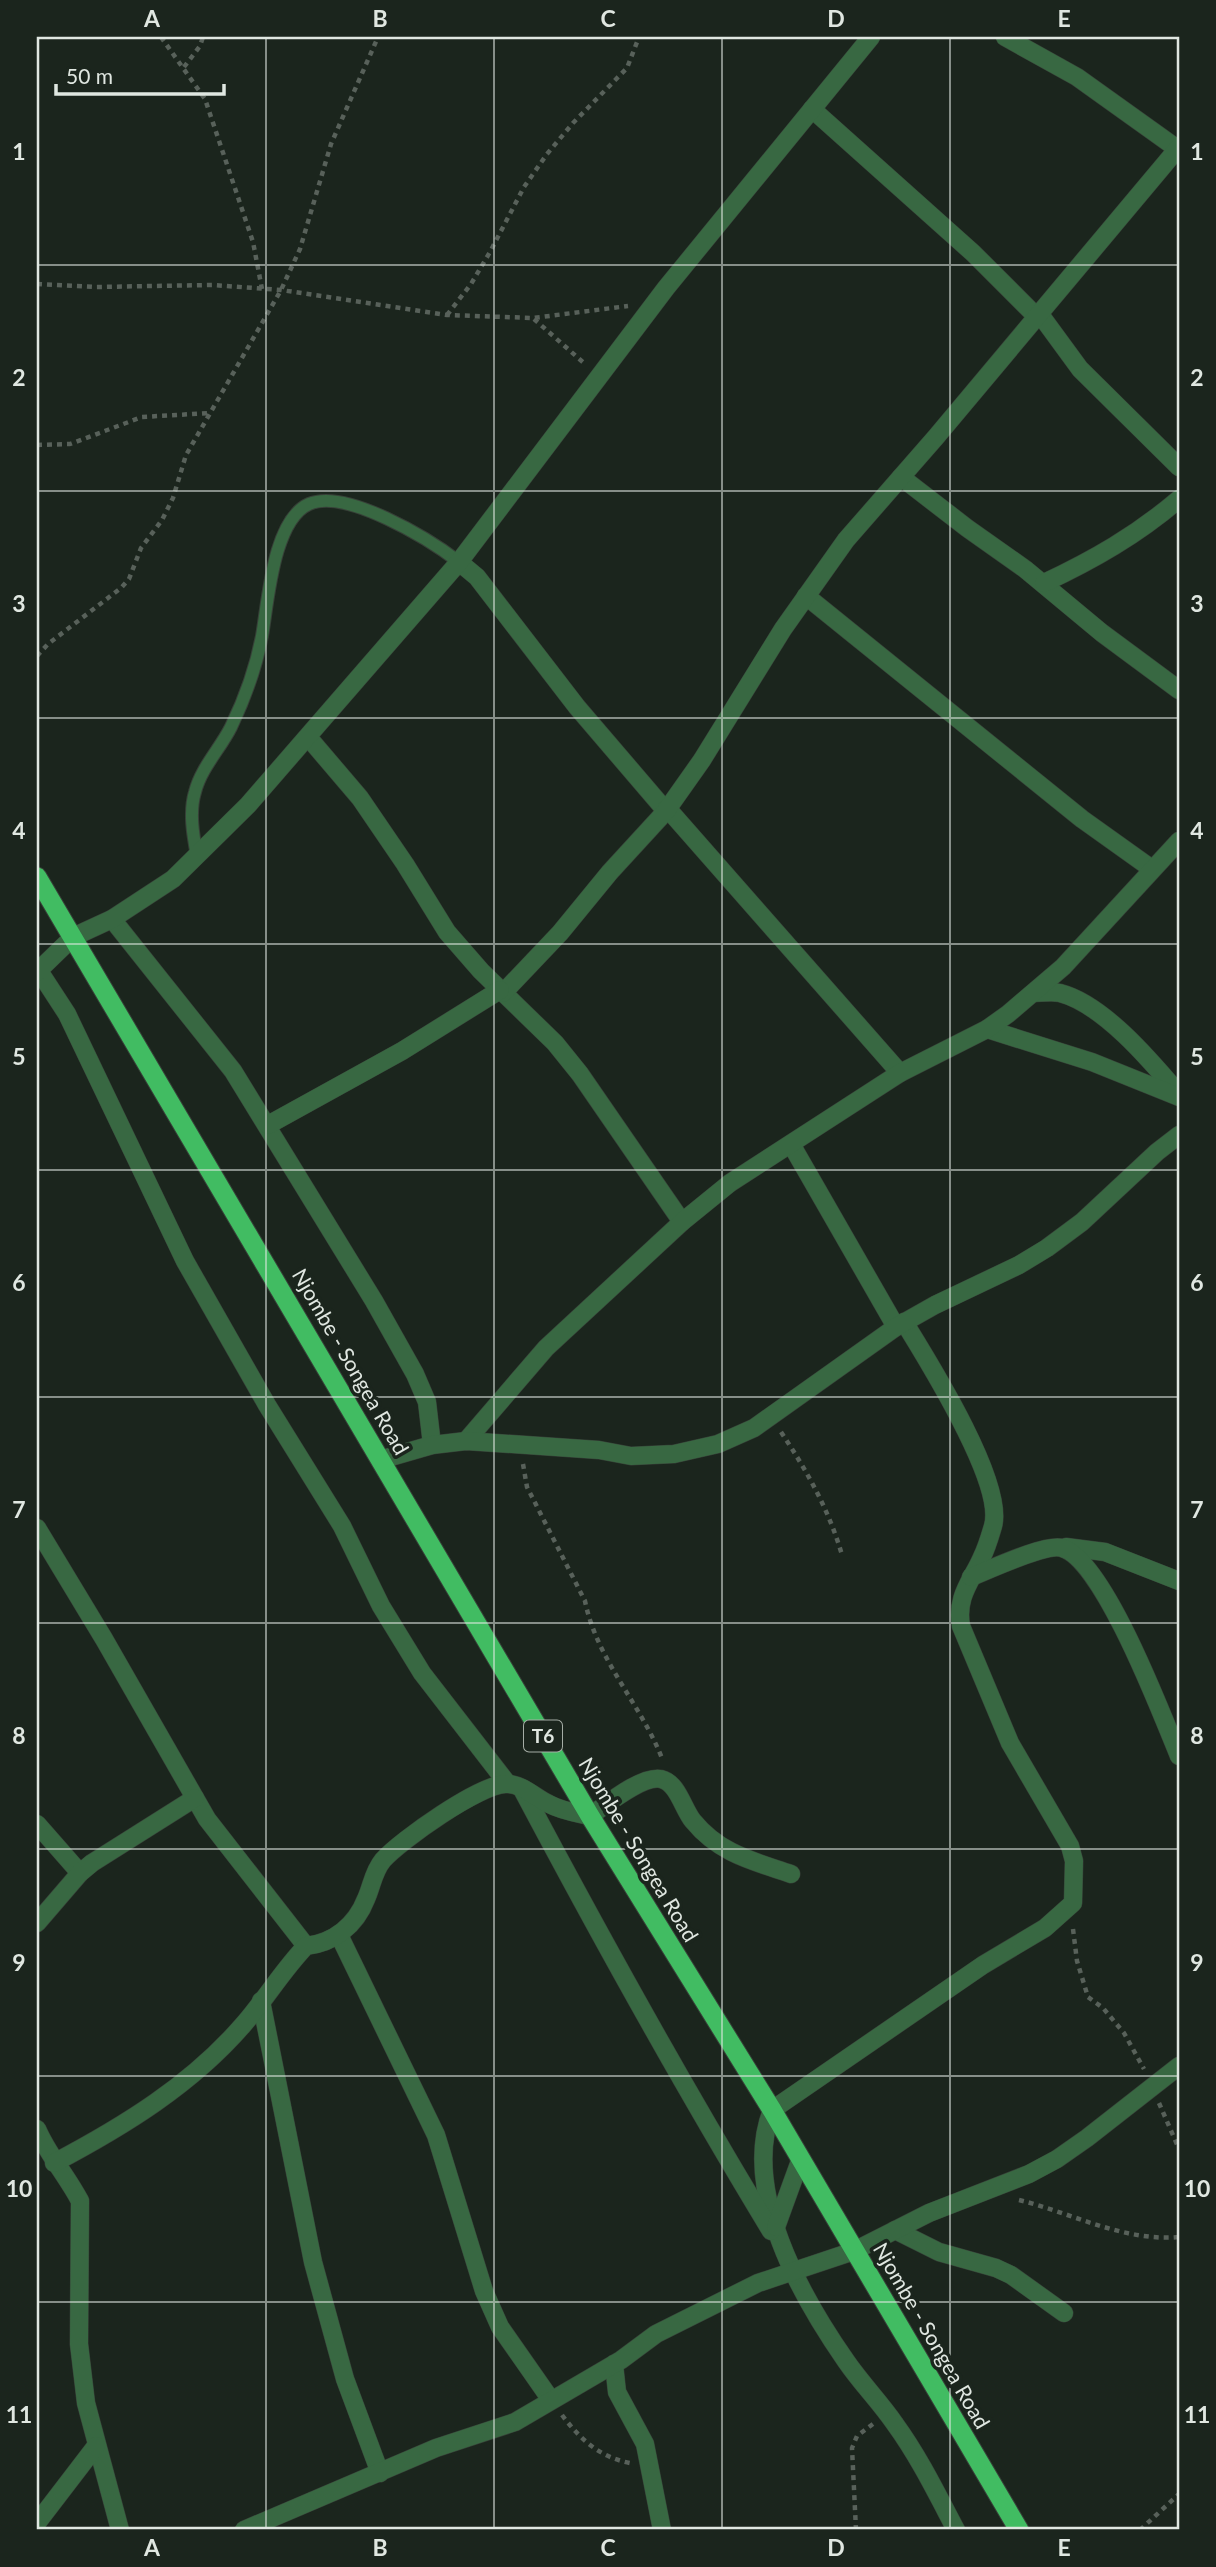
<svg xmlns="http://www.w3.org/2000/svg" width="1216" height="2567" font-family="Lato,sans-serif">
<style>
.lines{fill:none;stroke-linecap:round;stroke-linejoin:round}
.service-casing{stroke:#374038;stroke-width:14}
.minor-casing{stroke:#374038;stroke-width:19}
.tertiary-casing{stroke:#374038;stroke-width:19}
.trunk-casing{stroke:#374038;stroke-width:21}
.path{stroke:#58615a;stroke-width:4.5;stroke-dasharray:5 5;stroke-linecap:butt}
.service{stroke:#386842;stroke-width:12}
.minor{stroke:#386842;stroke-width:18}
.tertiary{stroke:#386842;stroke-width:18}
.trunk{stroke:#41bc62;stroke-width:19}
.grid{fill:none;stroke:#e0e7e1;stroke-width:2;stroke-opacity:0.55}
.labels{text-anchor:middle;stroke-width:7;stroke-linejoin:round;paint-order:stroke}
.shield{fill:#1b251d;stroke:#a5ada6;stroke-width:2}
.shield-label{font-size:19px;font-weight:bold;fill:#e0e7e1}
.street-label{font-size:21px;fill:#e0e7e1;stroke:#1b251d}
.neatline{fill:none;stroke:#e0e7e1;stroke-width:2.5}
.grid-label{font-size:23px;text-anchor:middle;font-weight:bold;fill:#e0e7e1}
</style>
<rect width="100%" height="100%" fill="#1b251d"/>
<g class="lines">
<g class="service-casing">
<path id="service" d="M197,856c-4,-21 -8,-44 -2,-64 6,-24 25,-43 36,-65 14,-29 25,-60 31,-91 6,-34 11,-116 47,-132 37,-16 120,35 150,58"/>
</g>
<g class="minor-casing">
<g id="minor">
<polyline points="1005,37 1077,77 1179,150"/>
<polyline points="812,109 973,253 1036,316"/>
<polyline points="1039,313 1080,369 1179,467"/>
<polyline points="901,477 967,528 1025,569 1102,633 1179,690"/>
<polyline points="459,562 477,577 577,707 666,811"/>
<path d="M1044,583c49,-23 93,-48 135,-84"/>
<polyline points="806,596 1082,819 1152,869"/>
<polyline points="308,737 360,798 405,864 447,932 481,971 555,1043 580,1074 682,1222"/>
<polyline points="667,808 900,1073"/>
<polyline points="112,919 233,1071 374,1301 415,1374 427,1402 432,1445"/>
<polyline points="39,971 67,1014 185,1261 267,1405 342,1526 381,1606 422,1673 507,1783"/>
<polyline points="37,972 73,937"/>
<polyline points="503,993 560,933 610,872 666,811 702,760 783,629 846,540 936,437 1179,147"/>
<path d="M1033,993c8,0 19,-2 27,0 43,11 91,68 119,101"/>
<polyline points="987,1029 1092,1062 1179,1097"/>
<polyline points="268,1125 402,1051 500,990"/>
<polyline points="791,1144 896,1327"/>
<path d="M904,1322c24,39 101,161 89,204 -3,10 -6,21 -11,31 -11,25 -26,39 -21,69l49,117 60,103 4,15 -1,42 -28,25 -62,37 -211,145c-31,80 28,185 74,251 15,22 34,41 49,63 24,33 42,70 61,106"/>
<polyline points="466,1441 546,1348 682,1222 730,1183 900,1073 987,1029 1008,1014 1063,967 1179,841"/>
<polyline points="380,1460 432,1445 466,1441 599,1450 631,1456 674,1454 718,1444 754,1428 896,1327 935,1305 1019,1265 1047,1248 1082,1222 1157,1152 1179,1135"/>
<polyline points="37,1528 104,1639 207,1819 306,1946"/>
<polyline points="1066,1547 1105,1552 1179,1581"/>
<path d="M971,1577c18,-7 75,-34 91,-29 41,11 100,167 117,208"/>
<path d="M522,1789c79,149 161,297 249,442"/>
<polyline points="37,1824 80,1873"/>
<polyline points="37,1923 80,1873 92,1863 195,1798"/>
<polyline points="339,1935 436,2135 484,2291 500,2327 551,2400"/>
<polyline points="261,2001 313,2262 345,2379 380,2473"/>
<path d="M37,2129c11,26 30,47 43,72l-1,143 7,59 34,127"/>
<path d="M54,2163c70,-37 137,-78 189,-138 22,-25 39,-54 63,-79 28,-3 50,-21 60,-47 6,-13 7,-27 17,-39 18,-20 97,-76 123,-76 15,-1 30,14 43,20 13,7 27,9 41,12 16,-11 52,-41 71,-37 17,4 22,30 32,42 27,33 60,40 98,53"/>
<polyline points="776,2227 800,2161"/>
<polyline points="895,2230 939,2252 996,2268 1011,2275 1064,2313"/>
<polyline points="614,2364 617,2392 645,2444 662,2530"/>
<polyline points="37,2523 96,2446"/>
<polyline points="244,2530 436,2448 515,2422 621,2360 656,2334 758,2283 854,2251 929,2213 1029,2174 1057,2159 1087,2138 1179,2066"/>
</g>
</g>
<g class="tertiary-casing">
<polyline id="tertiary" points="73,937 112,919 173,879 248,805 459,562 666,288 871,37"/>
</g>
<g class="trunk-casing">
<polyline id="trunk" points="37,877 590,1816 772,2110 1019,2530"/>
</g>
<g class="path">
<polyline points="161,37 205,99 253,242 262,289"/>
<polyline points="184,67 200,46 203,37"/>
<polyline points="37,284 95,287 213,285 281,290 447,315 533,318 628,306"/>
<polyline points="447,315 471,284 490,252 524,187 547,154 573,123 627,68 639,37"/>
<polyline points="534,319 585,364"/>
<polyline points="37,445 70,444 142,417 210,413"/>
<polyline points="37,656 48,644 121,588 129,579 141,548 162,520 173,498 186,455 281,290 300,249 331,144 378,37"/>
<path d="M781,1432c26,39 48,78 61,123"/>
<path d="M523,1464l4,23 58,114c12,60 57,104 78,160"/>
<polyline points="1073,1929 1077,1961 1088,1997 1103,2008 1124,2033 1144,2069"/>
<polyline points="1159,2103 1179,2149"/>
<path d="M1019,2200c53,13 105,42 160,37"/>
<path d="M562,2415c18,24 37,42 68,48"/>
<polyline points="856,2530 852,2448 857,2436 873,2424"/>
<polyline points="1140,2530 1179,2494"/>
</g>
<use href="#service" class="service"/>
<use href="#minor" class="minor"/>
<use href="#tertiary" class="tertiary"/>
<use href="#trunk" class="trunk"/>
</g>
<path class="grid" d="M266,37v2493M494,37v2493M722,37v2493M950,37v2493M37,265h1142M37,491h1142M37,718h1142M37,944h1142M37,1170h1142M37,1397h1142M37,1623h1142M37,1849h1142M37,2076h1142M37,2302h1142"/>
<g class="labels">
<rect class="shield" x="524" y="1720.5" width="38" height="31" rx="5"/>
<g class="shield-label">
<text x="543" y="1743">T6</text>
</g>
<g class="street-label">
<text transform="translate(350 1362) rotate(60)" y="7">Njombe - Songea Road</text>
<text transform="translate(638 1850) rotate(59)" y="7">Njombe - Songea Road</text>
<text transform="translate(931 2336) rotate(60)" y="7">Njombe - Songea Road</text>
</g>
</g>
<rect width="1216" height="2567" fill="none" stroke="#1b251d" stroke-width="77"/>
<path d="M56 84v10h168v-10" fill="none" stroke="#e0e7e1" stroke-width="3.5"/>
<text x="66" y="84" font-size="21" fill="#e0e7e1" stroke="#1b251d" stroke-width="5" paint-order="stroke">50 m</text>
<rect x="38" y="38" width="1140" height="2490" class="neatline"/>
<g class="grid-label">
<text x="152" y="27">A</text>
<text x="380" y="27">B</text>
<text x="608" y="27">C</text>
<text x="836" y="27">D</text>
<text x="1064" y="27">E</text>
<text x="19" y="160">1</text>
<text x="1197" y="160">1</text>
<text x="19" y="386">2</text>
<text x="1197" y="386">2</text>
<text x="19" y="612">3</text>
<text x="1197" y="612">3</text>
<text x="19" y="839">4</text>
<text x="1197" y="839">4</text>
<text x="19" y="1065">5</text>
<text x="1197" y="1065">5</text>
<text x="19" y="1291">6</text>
<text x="1197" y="1291">6</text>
<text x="19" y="1518">7</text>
<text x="1197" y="1518">7</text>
<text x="19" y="1744">8</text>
<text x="1197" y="1744">8</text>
<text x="19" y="1971">9</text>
<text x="1197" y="1971">9</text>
<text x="19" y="2197">10</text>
<text x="1197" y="2197">10</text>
<text x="19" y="2423">11</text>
<text x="1197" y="2423">11</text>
<text x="152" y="2556">A</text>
<text x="380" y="2556">B</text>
<text x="608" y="2556">C</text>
<text x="836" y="2556">D</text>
<text x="1064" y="2556">E</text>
</g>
</svg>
